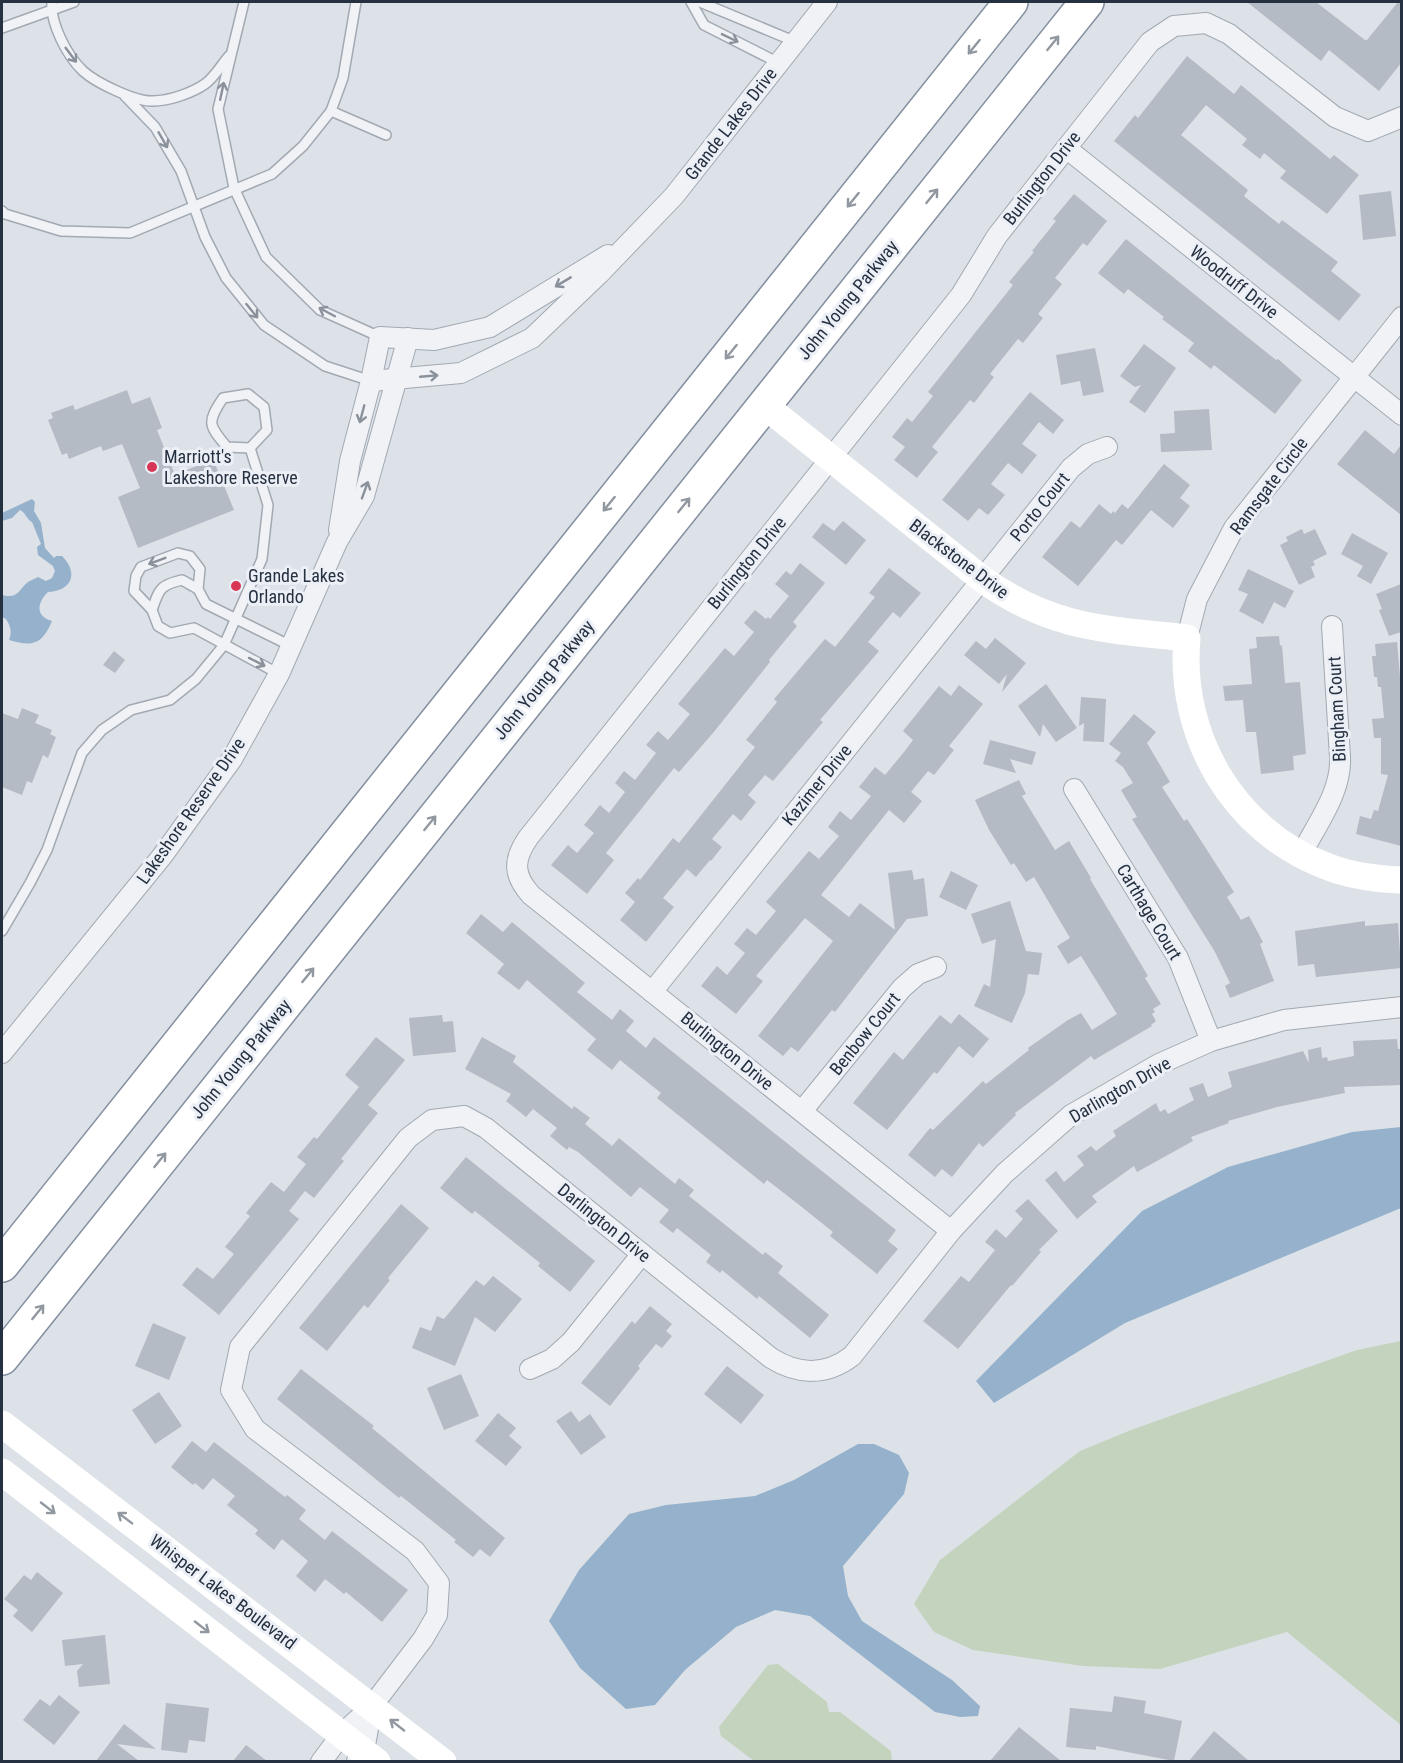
<svg xmlns="http://www.w3.org/2000/svg" width="1403" height="1763" font-family="'Roboto Condensed',sans-serif">
<style>
.green{fill:#c3d3bd}
.water{fill:#95b1cb}
.building{fill:#b4bbc5}
.lines{fill:none;stroke-linecap:round;stroke-linejoin:round}
.lane-casing{stroke:#a2a9b2;stroke-width:12}
.street-casing{stroke:#a2a9b2;stroke-width:22}
.highway-casing{stroke:#838fa0;stroke-width:36}
.lane{stroke:#f0f2f6;stroke-width:9}
.street{stroke:#f0f2f6;stroke-width:20}
.secondary{stroke:#fff;stroke-width:27}
.highway{stroke:#fff;stroke-width:33}
.oneway{stroke:#8a919b}
.oneway2{stroke:#9298a0}
.poi-dot{fill:#d73754;stroke:#ecf0f6;stroke-width:2}
.labels{text-anchor:middle;stroke-width:6;stroke-linejoin:round;paint-order:stroke}
.street-label{font-size:18px;fill:#253040;stroke:#ecf0f6}
.poi-label{font-size:18px;fill:#253040;stroke:#ecf0f6;text-anchor:start}
</style>
<rect width="100%" height="100%" fill="#dde2e8"/>
<g class="green">
<polygon points="1401,1341 1401,1725 1287,1632 1160,1669 1083,1666 973,1650 934,1632 914,1604 940,1560 1080,1451 1131,1430 1357,1350"/>
<polygon points="778,1664 827,1702 829,1712 840,1712 891,1751 892,1761 754,1761 721,1736 719,1727 768,1665"/>
</g>
<g class="water">
<path d="M32,499l3,3 -1,9 7,12 4,25 9,10 2,-2h6c17,17 10,35 -14,36 -11,11 -13,24 4,29 -10,24 -20,26 -43,19 3,-8 2,-13 -3,-21l-4,-2v-22c17,4 16,-5 26,-13 1,-1 9,-4 10,-5l8,4 6,-3 3,-7 -2,-5 -15,-11 -1,-8 4,-3 -9,-22c-5,-2 -6,-9 -12,-12l-8,8 -10,3v-8z"/>
<polygon points="1401,1127 1401,1208 1125,1323 994,1403 976,1381 1142,1211 1228,1167 1352,1132"/>
<polygon points="858,1444 874,1444 899,1455 909,1473 904,1494 843,1566 848,1596 862,1621 952,1680 980,1706 978,1716 960,1717 935,1712 810,1616 775,1610 736,1627 685,1670 655,1705 626,1709 580,1668 549,1621 579,1570 629,1514 666,1505 755,1496 794,1480"/>
</g>
<g class="building">
<polygon points="1247,2 1316,2 1365,40 1367,40 1398,2 1401,2 1401,63 1379,91 1329,50 1321,61"/>
<polygon points="1187,56 1234,94 1241,85 1330,159 1334,155 1359,175 1327,214 1280,178 1286,171 1264,153 1260,159 1242,145 1247,139 1206,105 1181,135 1248,190 1244,196 1279,224 1282,220 1338,262 1331,271 1361,295 1339,321 1114,141 1135,115 1138,118"/>
<polygon points="1391,191 1396,236 1363,240 1359,195"/>
<polygon points="1074,194 1107,221 1087,246 1083,243 1055,278 1062,284 1038,314 1043,318 1023,343 1018,339 990,374 994,377 974,403 970,400 932,447 938,452 917,478 894,460 905,447 892,437 907,418 912,422 933,396 928,392 1013,285 1009,282 1034,252 1032,251 1056,221 1053,219"/>
<polygon points="1126,239 1246,336 1276,360 1278,359 1302,380 1275,414 1214,365 1211,369 1188,351 1194,343 1162,319 1164,317 1128,289 1124,294 1098,273"/>
<polygon points="1144,344 1176,368 1145,413 1129,402 1141,385 1135,387 1120,376"/>
<polygon points="1095,348 1104,392 1083,396 1080,381 1061,385 1056,355"/>
<polygon points="127,390 132,404 150,397 162,428 157,430 175,475 213,459 234,510 138,548 118,497 140,488 122,444 103,451 101,446 69,459 67,453 62,455 48,420 53,418 51,413 73,405 75,410"/>
<polygon points="1030,392 1064,420 1053,434 1039,422 1022,444 1037,455 1022,474 1008,463 991,484 1005,495 988,515 979,508 968,521 942,500"/>
<polygon points="1209,409 1212,450 1161,452 1160,434 1175,433 1174,411"/>
<polygon points="1365,430 1394,454 1401,445 1401,515 1337,464"/>
<polygon points="1164,464 1190,485 1180,498 1190,506 1173,528 1151,510 1122,545 1116,540 1078,586 1042,557 1071,521 1080,528 1099,504 1111,514 1113,511 1115,513 1122,504 1128,509"/>
<polygon points="843,521 866,540 846,565 812,537 823,523 834,531"/>
<polygon points="1302,529 1304,534 1315,529 1327,554 1313,561 1315,565 1311,567 1315,577 1299,585 1280,545 1288,541 1286,537"/>
<polygon points="1352,533 1388,553 1371,584 1357,576 1363,566 1341,554"/>
<polygon points="800,563 825,583 793,622 797,626 769,660 770,662 713,733 679,772 674,768 606,853 614,860 587,894 551,865 568,845 577,853 594,833 584,825 600,805 609,813 625,792 615,783 624,771 635,780 656,753 646,745 658,731 668,740 690,714 678,704 725,648 734,656 754,632 744,623 755,610 766,619 768,617 770,619 789,596 775,584 786,571 791,575"/>
<polygon points="889,568 921,593 900,618 893,612 868,642 879,651 820,720 823,722 773,781 765,775 748,795 756,802 741,821 733,814 712,839 722,847 711,861 710,860 696,877 687,869 663,898 674,907 646,942 620,920 635,902 625,893 638,878 640,880 673,838 679,843 755,747 746,740 777,702 774,699 825,639 835,647 875,597 869,593"/>
<polygon points="1248,569 1294,591 1285,608 1274,602 1263,624 1239,611 1248,594 1238,590"/>
<polygon points="1401,584 1401,632 1389,636 1379,610 1382,609 1376,594"/>
<polygon points="1279,636 1280,646 1282,645 1285,683 1300,682 1306,754 1293,756 1294,770 1261,774 1256,732 1246,732 1243,700 1225,701 1223,686 1252,684 1249,649 1257,648 1256,637"/>
<polygon points="995,638 1026,663 1002,692 1007,674 999,684 964,655 976,641 986,649"/>
<polygon points="1397,642 1401,688 1401,846 1356,834 1360,816 1371,819 1374,810 1378,811 1388,775 1381,774 1381,738 1374,738 1372,719 1384,718 1381,687 1378,687 1377,677 1374,677 1372,656 1376,656 1375,644"/>
<polygon points="114,651 125,660 115,673 103,665"/>
<polygon points="1046,684 1077,728 1056,742 1043,724 1040,737 1018,706"/>
<polygon points="959,685 983,704 949,746 954,750 934,775 928,771 911,792 922,801 904,823 889,810 821,895 849,917 860,903 895,930 888,873 912,870 914,880 924,878 928,916 907,919 835,1012 832,1010 798,1052 791,1047 783,1056 758,1036 833,941 805,918 756,976 763,981 736,1014 701,986 717,966 727,975 745,953 734,944 747,928 756,935 776,911 766,902 809,851 819,859 839,836 828,827 840,811 851,820 871,796 859,787 875,767 885,775 904,752 913,740 903,731 939,686 951,696"/>
<polygon points="1081,697 1106,699 1104,742 1083,741 1084,723 1079,726"/>
<polygon points="22,708 39,715 35,723 52,730 50,734 56,737 48,758 43,755 32,783 27,781 22,795 2,787 2,713 18,719"/>
<polygon points="1134,714 1156,732 1147,743 1170,782 1162,787 1184,821 1187,819 1234,892 1227,897 1241,920 1249,916 1263,942 1260,944 1274,981 1230,998 1225,986 1230,983 1215,952 1132,819 1137,817 1121,790 1133,783 1123,767 1115,761 1121,753 1109,744"/>
<polygon points="990,740 1036,752 1032,765 1010,759 1016,773 983,764"/>
<polygon points="1019,780 1026,794 1022,796 1055,850 1069,841 1091,878 1090,879 1148,976 1145,978 1161,1004 1153,1009 1155,1012 1152,1014 1156,1021 1151,1025 1152,1026 1094,1060 1091,1056 1015,1113 1016,1115 983,1147 979,1143 952,1177 942,1169 935,1177 908,1155 930,1128 933,1130 983,1081 986,1084 1029,1050 1028,1048 1068,1020 1081,1013 1092,1030 1117,1014 1081,956 1068,964 1057,946 1070,938 1034,877 1026,882 1014,863 1011,865 989,830 975,800"/>
<polygon points="951,871 978,885 966,910 939,897"/>
<polygon points="1010,901 1026,951 1042,953 1039,975 1028,974 1025,993 1012,1023 974,1006 984,984 990,987 996,939 982,944 971,914"/>
<polygon points="481,914 503,932 512,922 585,983 577,992 612,1020 620,1009 634,1021 626,1031 646,1048 654,1037 896,1230 888,1241 898,1249 877,1274 830,1236 833,1232 798,1204 767,1180 764,1184 657,1098 661,1093 620,1060 612,1070 587,1050 596,1039 527,980 519,990 497,973 504,964 466,933"/>
<polygon points="1365,921 1365,926 1398,923 1401,968 1316,977 1314,964 1298,966 1295,931"/>
<polygon points="959,1014 989,1039 973,1058 959,1046 937,1074 934,1072 887,1130 853,1103 894,1052 903,1060 940,1015 951,1024"/>
<polygon points="442,1015 443,1022 453,1021 456,1052 413,1056 409,1018"/>
<polygon points="376,1037 405,1060 368,1105 378,1113 341,1159 344,1161 314,1198 305,1191 289,1211 299,1219 219,1315 182,1285 197,1267 213,1279 234,1254 225,1247 250,1216 246,1213 271,1182 284,1192 306,1164 297,1157 314,1137 317,1139 359,1087 345,1075"/>
<polygon points="482,1037 516,1056 513,1062 572,1109 574,1106 590,1118 585,1124 612,1146 619,1138 675,1184 679,1178 694,1190 689,1196 763,1255 765,1252 783,1266 778,1273 829,1315 810,1338 759,1296 757,1299 722,1270 720,1273 706,1262 711,1255 677,1228 673,1233 659,1222 669,1210 640,1187 631,1197 578,1152 569,1147 567,1150 550,1136 557,1128 533,1109 526,1117 506,1101 511,1094 465,1069"/>
<polygon points="1397,1039 1398,1049 1401,1049 1401,1085 1344,1087 1345,1093 1277,1107 1228,1121 1229,1123 1191,1137 1193,1141 1137,1172 1134,1166 1092,1196 1097,1202 1077,1219 1045,1180 1056,1171 1064,1182 1084,1165 1077,1156 1091,1146 1096,1151 1116,1136 1113,1131 1156,1103 1160,1112 1165,1109 1168,1114 1194,1100 1189,1088 1203,1083 1208,1097 1232,1087 1228,1072 1303,1051 1309,1063 1308,1050 1321,1047 1322,1058 1327,1057 1328,1061 1354,1056 1353,1041"/>
<polygon points="466,1157 595,1261 570,1292 538,1266 540,1263 475,1211 472,1214 440,1188"/>
<polygon points="1028,1199 1058,1231 1039,1250 1041,1252 1012,1286 1011,1285 958,1349 923,1321 961,1276 969,1282 995,1250 985,1242 996,1229 1006,1238 1023,1219 1015,1211"/>
<polygon points="401,1204 429,1228 388,1278 390,1280 368,1308 364,1305 327,1351 299,1328"/>
<polygon points="493,1276 522,1299 495,1332 475,1317 455,1366 412,1348 420,1327 431,1331 437,1316 444,1319 476,1280 484,1286"/>
<polygon points="650,1306 672,1324 666,1331 672,1336 662,1348 656,1344 638,1366 640,1368 610,1406 581,1383 632,1321 635,1324"/>
<polygon points="153,1323 186,1337 169,1380 135,1366"/>
<polygon points="727,1366 764,1395 741,1424 704,1394"/>
<polygon points="301,1369 374,1426 372,1428 505,1538 490,1557 480,1549 473,1557 454,1542 456,1540 401,1496 399,1498 277,1399"/>
<polygon points="461,1374 479,1416 444,1430 427,1388"/>
<polygon points="159,1392 182,1426 155,1444 132,1410"/>
<polygon points="571,1411 579,1422 590,1414 606,1437 581,1455 556,1421"/>
<polygon points="498,1413 516,1428 509,1436 522,1447 506,1466 475,1441"/>
<polygon points="192,1441 206,1452 214,1442 285,1497 287,1495 306,1510 299,1519 325,1540 332,1531 408,1590 382,1622 346,1592 344,1594 325,1579 315,1592 296,1576 308,1561 282,1539 274,1550 255,1534 258,1530 227,1505 235,1496 213,1478 203,1490 195,1483 193,1485 171,1467"/>
<polygon points="37,1572 63,1593 32,1632 13,1616 18,1610 4,1599 24,1575 31,1580"/>
<polygon points="105,1635 110,1684 79,1687 77,1671 83,1664 65,1666 62,1640"/>
<polygon points="59,1695 80,1712 54,1745 23,1720 40,1699 50,1706"/>
<polygon points="1114,1696 1146,1701 1144,1713 1182,1721 1174,1761 1096,1746 1096,1750 1066,1747 1070,1708 1112,1712"/>
<polygon points="166,1703 209,1708 205,1742 189,1740 187,1753 161,1750"/>
<polygon points="124,1724 156,1749 117,1744 139,1761 96,1761"/>
<polygon points="1019,1727 1061,1761 990,1761"/>
<polygon points="1214,1731 1234,1748 1249,1761 1189,1761"/>
<polygon points="246,1745 267,1761 233,1761"/>
</g>
<g class="lines">
<g class="lane-casing">
<g id="lane">
<path d="M52,2c-2,21 15,54 31,69 13,12 53,31 70,30 16,0 39,-8 52,-17 9,-6 17,-20 24,-28"/>
<polyline points="244,2 218,109 234,188 266,257 320,310 380,337"/>
<polyline points="691,2 704,25 779,63"/>
<polyline points="700,2 796,42"/>
<polyline points="2,28 74,2"/>
<polyline points="125,96 155,127 181,171 205,237 226,278 264,325 325,366 371,381"/>
<polyline points="331,111 386,135"/>
<polyline points="2,211 5,214 61,231 130,233 272,174 303,146 331,111 343,78 356,2"/>
<path d="M248,394l16,13 3,23 -17,18 -23,-1c-19,-22 -20,-25 -4,-49z"/>
<path d="M152,610c7,-21 8,-25 30,-30l16,9"/>
<polyline points="279,674 194,628 170,633 158,626 152,610 134,591 136,576 141,567 178,553 190,556 200,569 198,589 206,604 291,646"/>
<polyline points="2,931 30,883 47,850 82,753 102,730 131,710 170,700 196,679 224,645 262,559 268,505 250,448"/>
</g>
</g>
<g class="street-casing">
<g id="street">
<polyline points="1066,148 1402,415"/>
<polyline points="371,381 461,373 532,338 600,273 674,196 827,2"/>
<polyline points="339,530 350,461 371,381 380,337 434,340 490,327 608,255"/>
<polyline points="1187,638 1197,599 1234,528 1402,317"/>
<polyline points="1074,789 1178,958 1211,1041"/>
<path d="M1301,855c15,-30 41,-63 39,-98l-8,-131"/>
<polyline points="652,992 1071,468 1088,454 1107,447"/>
<polyline points="2,1053 163,855 232,759 279,674 337,542 364,496 408,338"/>
<polyline points="802,1111 902,988 918,974 936,967"/>
<path d="M951,1231l-420,-336c-18,-20 -18,-35 -3,-57l433,-543 36,-59 153,-194 24,-16 32,-3 23,11 106,83 33,14 34,-14"/>
<polyline points="530,1369 552,1359 571,1342 642,1254"/>
<polyline points="357,1761 364,1751 372,1706"/>
<path d="M321,1762l20,-27 31,-29 51,-67 14,-24 2,-32 -24,-32 -160,-122 -24,-39 9,-43 168,-209 24,-18 32,-4 22,12 285,230c27,17 55,18 81,-2l99,-125 54,-58 66,-58 88,-51 52,-23 73,-21 118,-13"/>
</g>
</g>
<g class="highway-casing">
<g id="highway">
<polyline points="2,1265 1011,2"/>
<polyline points="2,1358 1087,2"/>
</g>
</g>
<use href="#lane" class="lane"/>
<use href="#street" class="street"/>
<g class="secondary">
<path d="M764,405l218,174c70,50 123,50 205,59 -9,97 46,193 139,228 24,10 50,13 76,14"/>
<polyline points="2,1424 443,1762"/>
<polyline points="2,1472 377,1762"/>
</g>
<use href="#highway" class="highway"/>
</g>
<defs><path id="oneway-shaft" d="M-6 0H5M1.5-3L5.5 0L1.5 3" fill="none" stroke-width="1.6" stroke-linecap="round" stroke-linejoin="round" transform="scale(1.5)"/></defs>
<g class="oneway">
<use href="#oneway-shaft" transform="translate(730 38) rotate(26)"/>
<use href="#oneway-shaft" transform="translate(71 55) rotate(53)"/>
<use href="#oneway-shaft" transform="translate(222 91) rotate(-78)"/>
<use href="#oneway-shaft" transform="translate(163 140) rotate(60)"/>
<use href="#oneway-shaft" transform="translate(563 282) rotate(149)"/>
<use href="#oneway-shaft" transform="translate(252 311) rotate(51)"/>
<use href="#oneway-shaft" transform="translate(327 312) rotate(-152)"/>
<use href="#oneway-shaft" transform="translate(429 376) rotate(-5)"/>
<use href="#oneway-shaft" transform="translate(362 414) rotate(105)"/>
<use href="#oneway-shaft" transform="translate(365 490) rotate(-70)"/>
<use href="#oneway-shaft" transform="translate(157 561) rotate(159)"/>
<use href="#oneway-shaft" transform="translate(257 662) rotate(27)"/>
</g>
<g class="oneway2">
<use href="#oneway-shaft" transform="translate(1053 43) rotate(-51)"/>
<use href="#oneway-shaft" transform="translate(974 47) rotate(129)"/>
<use href="#oneway-shaft" transform="translate(932 196) rotate(-51)"/>
<use href="#oneway-shaft" transform="translate(853 200) rotate(129)"/>
<use href="#oneway-shaft" transform="translate(731 352) rotate(129)"/>
<use href="#oneway-shaft" transform="translate(609 504) rotate(129)"/>
<use href="#oneway-shaft" transform="translate(684 505) rotate(-51)"/>
<use href="#oneway-shaft" transform="translate(430 823) rotate(-51)"/>
<use href="#oneway-shaft" transform="translate(308 975) rotate(-51)"/>
<use href="#oneway-shaft" transform="translate(160 1160) rotate(-51)"/>
<use href="#oneway-shaft" transform="translate(38 1312) rotate(-51)"/>
<use href="#oneway-shaft" transform="translate(48 1508) rotate(38)"/>
<use href="#oneway-shaft" transform="translate(125 1518) rotate(-143)"/>
<use href="#oneway-shaft" transform="translate(202 1627) rotate(38)"/>
<use href="#oneway-shaft" transform="translate(397 1725) rotate(-142)"/>
</g>
<g class="poi-dot">
<circle cx="152" cy="467" r="6"/>
<circle cx="236" cy="586" r="6"/>
</g>
<g class="labels">
<g class="street-label">
<text transform="translate(731 124) rotate(-52)" y="6">Grande Lakes Drive</text>
<text transform="translate(1042 178) rotate(-52)" y="6">Burlington Drive</text>
<text transform="translate(1234 282) rotate(38)" y="6">Woodruff Drive</text>
<text transform="translate(848 300) rotate(-51)" y="6">John Young Parkway</text>
<text transform="translate(1269 486) rotate(-53)" y="6">Ramsgate Circle</text>
<text transform="translate(1040 507) rotate(-51)" y="6">Porto Court</text>
<text transform="translate(959 559) rotate(37)" y="6">Blackstone Drive</text>
<text transform="translate(747 563) rotate(-51)" y="6">Burlington Drive</text>
<text transform="translate(544 680) rotate(-51)" y="6">John Young Parkway</text>
<text transform="translate(1337 709) rotate(-93)" y="6">Bingham Court</text>
<text transform="translate(817 785) rotate(-51)" y="6">Kazimer Drive</text>
<text transform="translate(191 811) rotate(-55)" y="6">Lakeshore Reserve Drive</text>
<text transform="translate(1149 912) rotate(59)" y="6">Carthage Court</text>
<text transform="translate(865 1034) rotate(-51)" y="6">Benbow Court</text>
<text transform="translate(727 1051) rotate(39)" y="6">Burlington Drive</text>
<text transform="translate(241 1059) rotate(-51)" y="6">John Young Parkway</text>
<text transform="translate(1120 1090) rotate(-30)" y="6">Darlington Drive</text>
<text transform="translate(604 1223) rotate(39)" y="6">Darlington Drive</text>
<text transform="translate(223 1592) rotate(37)" y="6">Whisper Lakes Boulevard</text>
</g>
<g class="poi-label">
<text x="164" y="463">Marriott's<tspan x="164" dy="21">Lakeshore Reserve</tspan></text>
<text x="248" y="582">Grande Lakes<tspan x="248" dy="21">Orlando</tspan></text>
</g>
</g>
<rect width="1403" height="1763" fill="none" stroke="#253040" stroke-width="6"/>
</svg>
